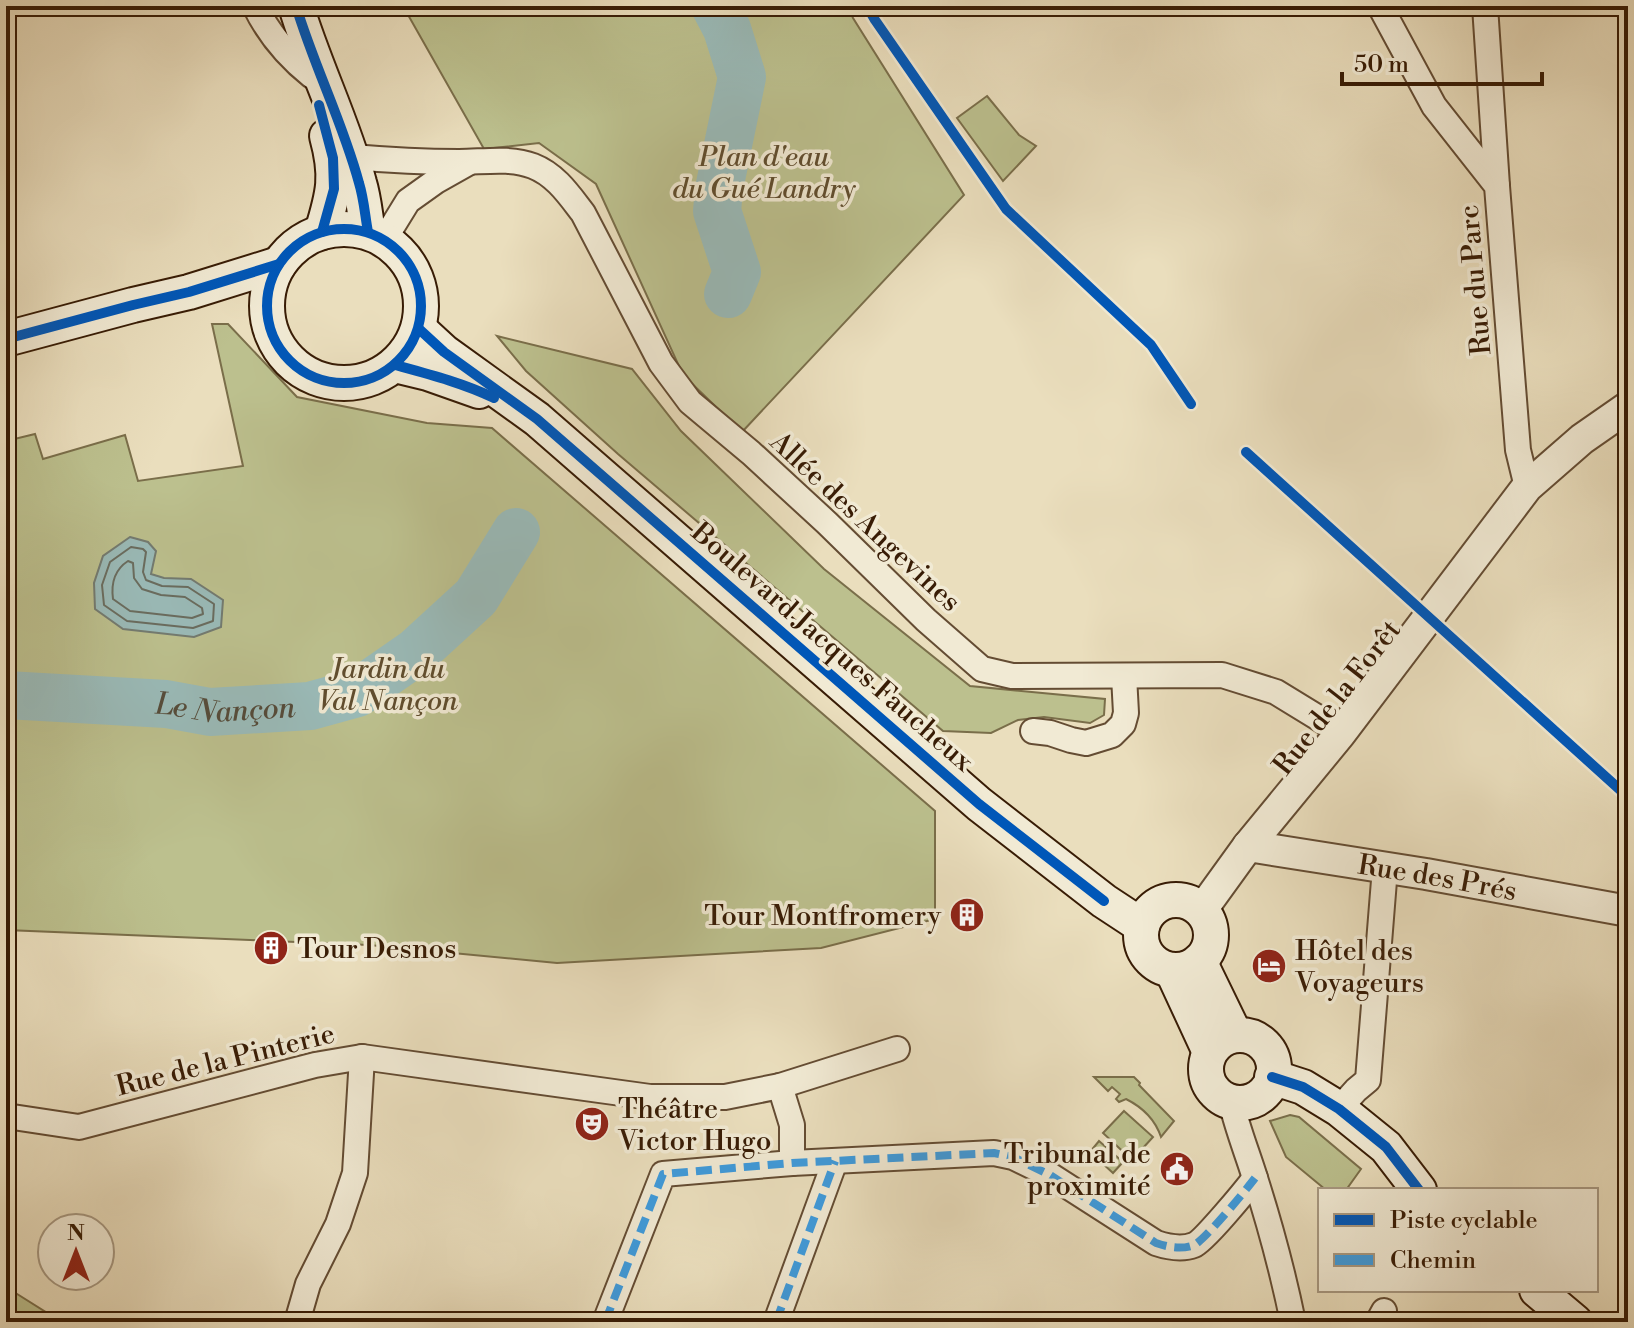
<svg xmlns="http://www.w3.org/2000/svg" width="1634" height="1328" font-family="'Libre Bodoni',serif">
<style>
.green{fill:#bcc08e;stroke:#7a6e4a;stroke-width:2}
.water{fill:#9abbb9;stroke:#737b71;stroke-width:2}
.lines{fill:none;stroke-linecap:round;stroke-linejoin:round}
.shore{stroke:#696c5f;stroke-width:2}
.river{stroke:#9abbb9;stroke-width:48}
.minor-casing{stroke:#644c33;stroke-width:28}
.tertiary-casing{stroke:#644c33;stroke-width:34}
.secondary-casing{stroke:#381c05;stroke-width:38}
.minor{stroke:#f1ead4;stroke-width:24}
.tertiary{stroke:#f1ead4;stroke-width:30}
.secondary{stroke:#f1ead4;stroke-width:34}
.quiet{stroke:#3e9bdd;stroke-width:8;stroke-dasharray:16 8;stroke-linecap:butt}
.cycleway-casing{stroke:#f1ead4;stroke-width:15}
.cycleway{stroke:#0057b8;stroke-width:10}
.labels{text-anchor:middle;stroke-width:7;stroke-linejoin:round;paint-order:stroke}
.park-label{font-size:28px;font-style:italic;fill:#604d2e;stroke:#f1ead4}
.street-label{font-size:28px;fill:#381c05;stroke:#f1ead4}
.poi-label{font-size:28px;fill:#381c05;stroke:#f1ead4;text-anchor:start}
.water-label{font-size:30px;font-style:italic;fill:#554c3b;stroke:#f1ead4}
</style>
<rect width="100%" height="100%" fill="#eadebd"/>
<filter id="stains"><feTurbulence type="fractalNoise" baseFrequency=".0025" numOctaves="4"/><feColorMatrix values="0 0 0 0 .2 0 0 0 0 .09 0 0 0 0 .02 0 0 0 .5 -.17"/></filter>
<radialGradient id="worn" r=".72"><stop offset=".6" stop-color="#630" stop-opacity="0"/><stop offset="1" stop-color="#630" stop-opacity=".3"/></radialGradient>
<g class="green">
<polygon points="403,6 848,6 853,18 964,195 742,432 683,375 596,184 539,143 484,149"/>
<polygon points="987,96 1019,135 1036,146 1003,181 957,118"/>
<polygon points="212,324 228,324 297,397 427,423 492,428 935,811 935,919 821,948 557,963 369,945 6,930 6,441 35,434 43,459 125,435 138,481 243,466"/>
<polygon points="497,336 632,369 681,431 824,569 970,686 1105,699 1104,715 1090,723 1044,717 1018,720 991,733 943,731 618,454 526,371"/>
<path d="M1094,1077h40l6,6 -1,2 35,36 -13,16c-6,-18 -19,-30 -35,-38l-7,3 -3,-3 4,-5 -8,-7 -4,4z"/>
<polygon points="1124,1111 1153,1137 1132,1160 1103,1133"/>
<polygon points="1290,1115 1299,1117 1361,1169 1346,1190 1326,1190 1286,1157 1270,1121"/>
<polygon points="1099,1141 1123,1162 1113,1173 1090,1152"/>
<polygon points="6,1287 52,1316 46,1322 6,1322"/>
</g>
<polygon class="water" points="130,537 148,542 156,551 151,574 164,578 191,579 223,600 221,627 194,637 123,629 95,609 94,583 103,556"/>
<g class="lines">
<g class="shore">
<polygon points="131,547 143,549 146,552 143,572 146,580 162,586 188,587 214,604 213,621 193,628 127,621 104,605 102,585 110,562"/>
<path d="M128,561l5,2 1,15 8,11 19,6 24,2 17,11 1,6 -11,4 -62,-7 -17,-12c-2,-15 1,-29 15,-38z"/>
</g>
<g class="river">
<polyline points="715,6 727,29 742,77 719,189 717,211 737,272 728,294"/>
<path id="s1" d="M6,695l160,9 44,8 100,-6 47,-13 59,-41 60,-55 40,-65"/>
</g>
<g class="minor-casing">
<g id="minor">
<path d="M255,6c14,29 32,50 57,70"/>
<polyline points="1380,6 1434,106 1497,186 1518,450 1527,487"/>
<polyline points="1485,6 1497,186"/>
<path d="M352,157c35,3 71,5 107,5 24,0 51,-5 74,4 23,9 36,29 50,47l78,150 29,39 61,51 76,70 99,97 56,49 30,7 210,-1 54,17 49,30 15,12"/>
<polyline points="384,240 408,201 436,181 468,163"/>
<polyline points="1033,731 1050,733 1071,740 1086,743 1112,735 1123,724 1126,713 1124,676"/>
<polyline points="780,1086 792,1125 792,1163"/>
<path d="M1231,1101c6,27 16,51 24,77 15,47 28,95 38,144"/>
<polyline points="1339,1109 1356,1090 1368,1080 1385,868"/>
<polyline points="6,1116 79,1127 315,1065 362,1057 650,1097 725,1097 780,1086 897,1049"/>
<polyline points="297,1322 308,1284 338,1224 355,1173 362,1057"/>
<path d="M605,1322l58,-148 129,-11 202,-10 19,4 37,18 106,68c12,4 25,7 38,2 10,-4 52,-55 61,-67"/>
<polyline points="776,1322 835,1161"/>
<polyline points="1378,1322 1384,1311"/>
</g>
</g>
<g class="tertiary-casing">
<g id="tertiary">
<path id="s2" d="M1248,846l178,28 202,37"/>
<polyline points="1201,911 1248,846 1340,734 1527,487 1582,439 1628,407"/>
</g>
</g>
<g class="secondary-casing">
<g id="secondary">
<path d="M296,6c18,60 47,117 63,177 5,16 6,33 9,49"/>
<circle cx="344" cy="306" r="77"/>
<path d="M322,232c12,-39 16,-56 5,-96"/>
<polyline points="419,329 444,352 537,419 979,804 1104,901 1142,926"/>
<polyline points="6,339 133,305 189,292 279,264"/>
<polyline points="395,365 428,373 479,391"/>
<circle cx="1176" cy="935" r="35"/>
<polyline points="1199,961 1235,1035"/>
<polyline points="1172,970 1210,1052"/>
<circle cx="1240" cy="1069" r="34"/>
<polyline points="1272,1077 1303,1087 1339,1109 1386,1147 1419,1190"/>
<polyline points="1537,1290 1575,1322"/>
</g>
</g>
<use href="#minor" class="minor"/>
<use href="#tertiary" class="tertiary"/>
<use href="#secondary" class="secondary"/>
<g class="quiet">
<path d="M605,1322l58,-148 129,-11 202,-10 19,4 37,18 106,68c12,4 25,7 38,2 10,-4 52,-55 61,-67"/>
<polyline points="776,1322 835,1161"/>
</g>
<g class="cycleway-casing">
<g id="cycleway">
<path d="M296,6c18,60 47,117 63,177 5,16 6,33 9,49"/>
<polyline points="867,6 875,20 1006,209 1151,345 1191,404"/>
<polyline points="319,105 333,158 334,189 322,232"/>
<circle cx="344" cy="306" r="77"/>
<polyline points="419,329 444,352 537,419 979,804 1104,901"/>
<polyline points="6,339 133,305 189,292 279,264"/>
<path d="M395,365c33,9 68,18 99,33"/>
<polyline points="1246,452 1628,797"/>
<polyline points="1272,1077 1303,1087 1339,1109 1386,1147 1419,1190"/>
</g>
</g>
<use href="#cycleway" class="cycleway"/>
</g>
<defs>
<g id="building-disc" transform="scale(1.8)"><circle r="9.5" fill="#8f2418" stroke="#f1ead4"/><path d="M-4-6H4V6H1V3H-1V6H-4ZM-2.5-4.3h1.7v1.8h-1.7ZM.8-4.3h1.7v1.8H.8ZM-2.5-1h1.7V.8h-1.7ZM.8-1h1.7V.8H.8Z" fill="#fff"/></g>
<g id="hotel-disc" transform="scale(1.8)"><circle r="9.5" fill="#8f2418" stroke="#f1ead4"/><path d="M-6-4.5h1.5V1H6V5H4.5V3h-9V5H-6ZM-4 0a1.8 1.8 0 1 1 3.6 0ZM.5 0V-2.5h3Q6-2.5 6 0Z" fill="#fff"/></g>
<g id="theatre-disc" transform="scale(1.8)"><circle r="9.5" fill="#8f2418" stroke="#f1ead4"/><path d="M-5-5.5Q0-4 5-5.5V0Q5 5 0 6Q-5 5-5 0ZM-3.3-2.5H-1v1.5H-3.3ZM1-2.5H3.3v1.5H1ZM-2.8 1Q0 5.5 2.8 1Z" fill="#fff"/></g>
<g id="civic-disc" transform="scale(1.8)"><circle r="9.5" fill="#8f2418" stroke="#f1ead4"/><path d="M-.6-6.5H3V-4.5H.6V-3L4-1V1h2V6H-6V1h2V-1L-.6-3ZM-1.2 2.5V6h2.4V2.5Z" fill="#fff"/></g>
</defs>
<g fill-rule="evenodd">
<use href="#building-disc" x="967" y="915"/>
<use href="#building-disc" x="271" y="948"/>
<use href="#hotel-disc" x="1269" y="966"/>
<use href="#theatre-disc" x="592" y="1124"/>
<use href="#civic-disc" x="1177" y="1169"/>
</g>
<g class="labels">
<g class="park-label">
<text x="764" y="166">Plan d'eau<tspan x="764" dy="32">du Gué Landry</tspan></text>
<text x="388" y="678">Jardin du<tspan x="388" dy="32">Val Nançon</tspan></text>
</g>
<g class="street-label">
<text transform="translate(1474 280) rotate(-95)" y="10">Rue du Parc</text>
<text transform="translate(866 521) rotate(43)" y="10">Allée des Angevines</text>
<text transform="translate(833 646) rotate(41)" y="10">Boulevard Jacques Faucheux</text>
<text transform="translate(1336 697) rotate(-52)" y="10">Rue de la Forêt</text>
<text dy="10" stroke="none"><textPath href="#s2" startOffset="192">Rue des Prés</textPath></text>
<text transform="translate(225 1059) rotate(-14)" y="10">Rue de la Pinterie</text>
</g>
<g class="poi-label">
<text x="941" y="925" text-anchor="end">Tour Montfromery</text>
<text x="297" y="958">Tour Desnos</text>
<text x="1295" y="960">Hôtel des<tspan x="1295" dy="32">Voyageurs</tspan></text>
<text x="618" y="1118">Théâtre<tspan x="618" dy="32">Victor Hugo</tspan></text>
<text x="1151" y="1163" text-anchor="end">Tribunal de<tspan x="1151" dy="32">proximité</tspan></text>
</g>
<g class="water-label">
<text dy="10" stroke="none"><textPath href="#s1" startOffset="220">Le Nançon</textPath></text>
</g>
</g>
<rect width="1634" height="1328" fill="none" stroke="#eadebd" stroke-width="32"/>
<rect x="8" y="8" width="1618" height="1312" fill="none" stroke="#381c05" stroke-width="4"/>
<rect x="16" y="16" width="1602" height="1296" fill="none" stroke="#381c05" stroke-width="2"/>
<rect x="1318" y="1188" width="280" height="104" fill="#f1ead4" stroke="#a79881" stroke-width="2"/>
<rect x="1334" y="1214" width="40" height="12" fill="#0057b8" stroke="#a79881" stroke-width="2"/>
<text x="1390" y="1228" font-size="24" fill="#381c05">Piste cyclable</text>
<rect x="1334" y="1254" width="40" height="12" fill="#3e9bdd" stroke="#a79881" stroke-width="2"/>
<text x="1390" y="1268" font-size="24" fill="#381c05">Chemin</text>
<g transform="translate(76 1252)"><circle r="38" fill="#f1ead4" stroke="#a79881" stroke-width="2"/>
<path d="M0-6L14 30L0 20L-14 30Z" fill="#8f2418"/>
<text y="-12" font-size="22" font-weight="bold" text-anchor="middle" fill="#381c05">N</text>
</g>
<path d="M1342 72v12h200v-12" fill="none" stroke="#381c05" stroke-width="4"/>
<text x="1354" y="72" font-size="24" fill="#381c05" stroke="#f1ead4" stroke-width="6" paint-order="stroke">50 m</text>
<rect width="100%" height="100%" filter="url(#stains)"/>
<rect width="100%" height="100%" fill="url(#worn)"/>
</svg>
